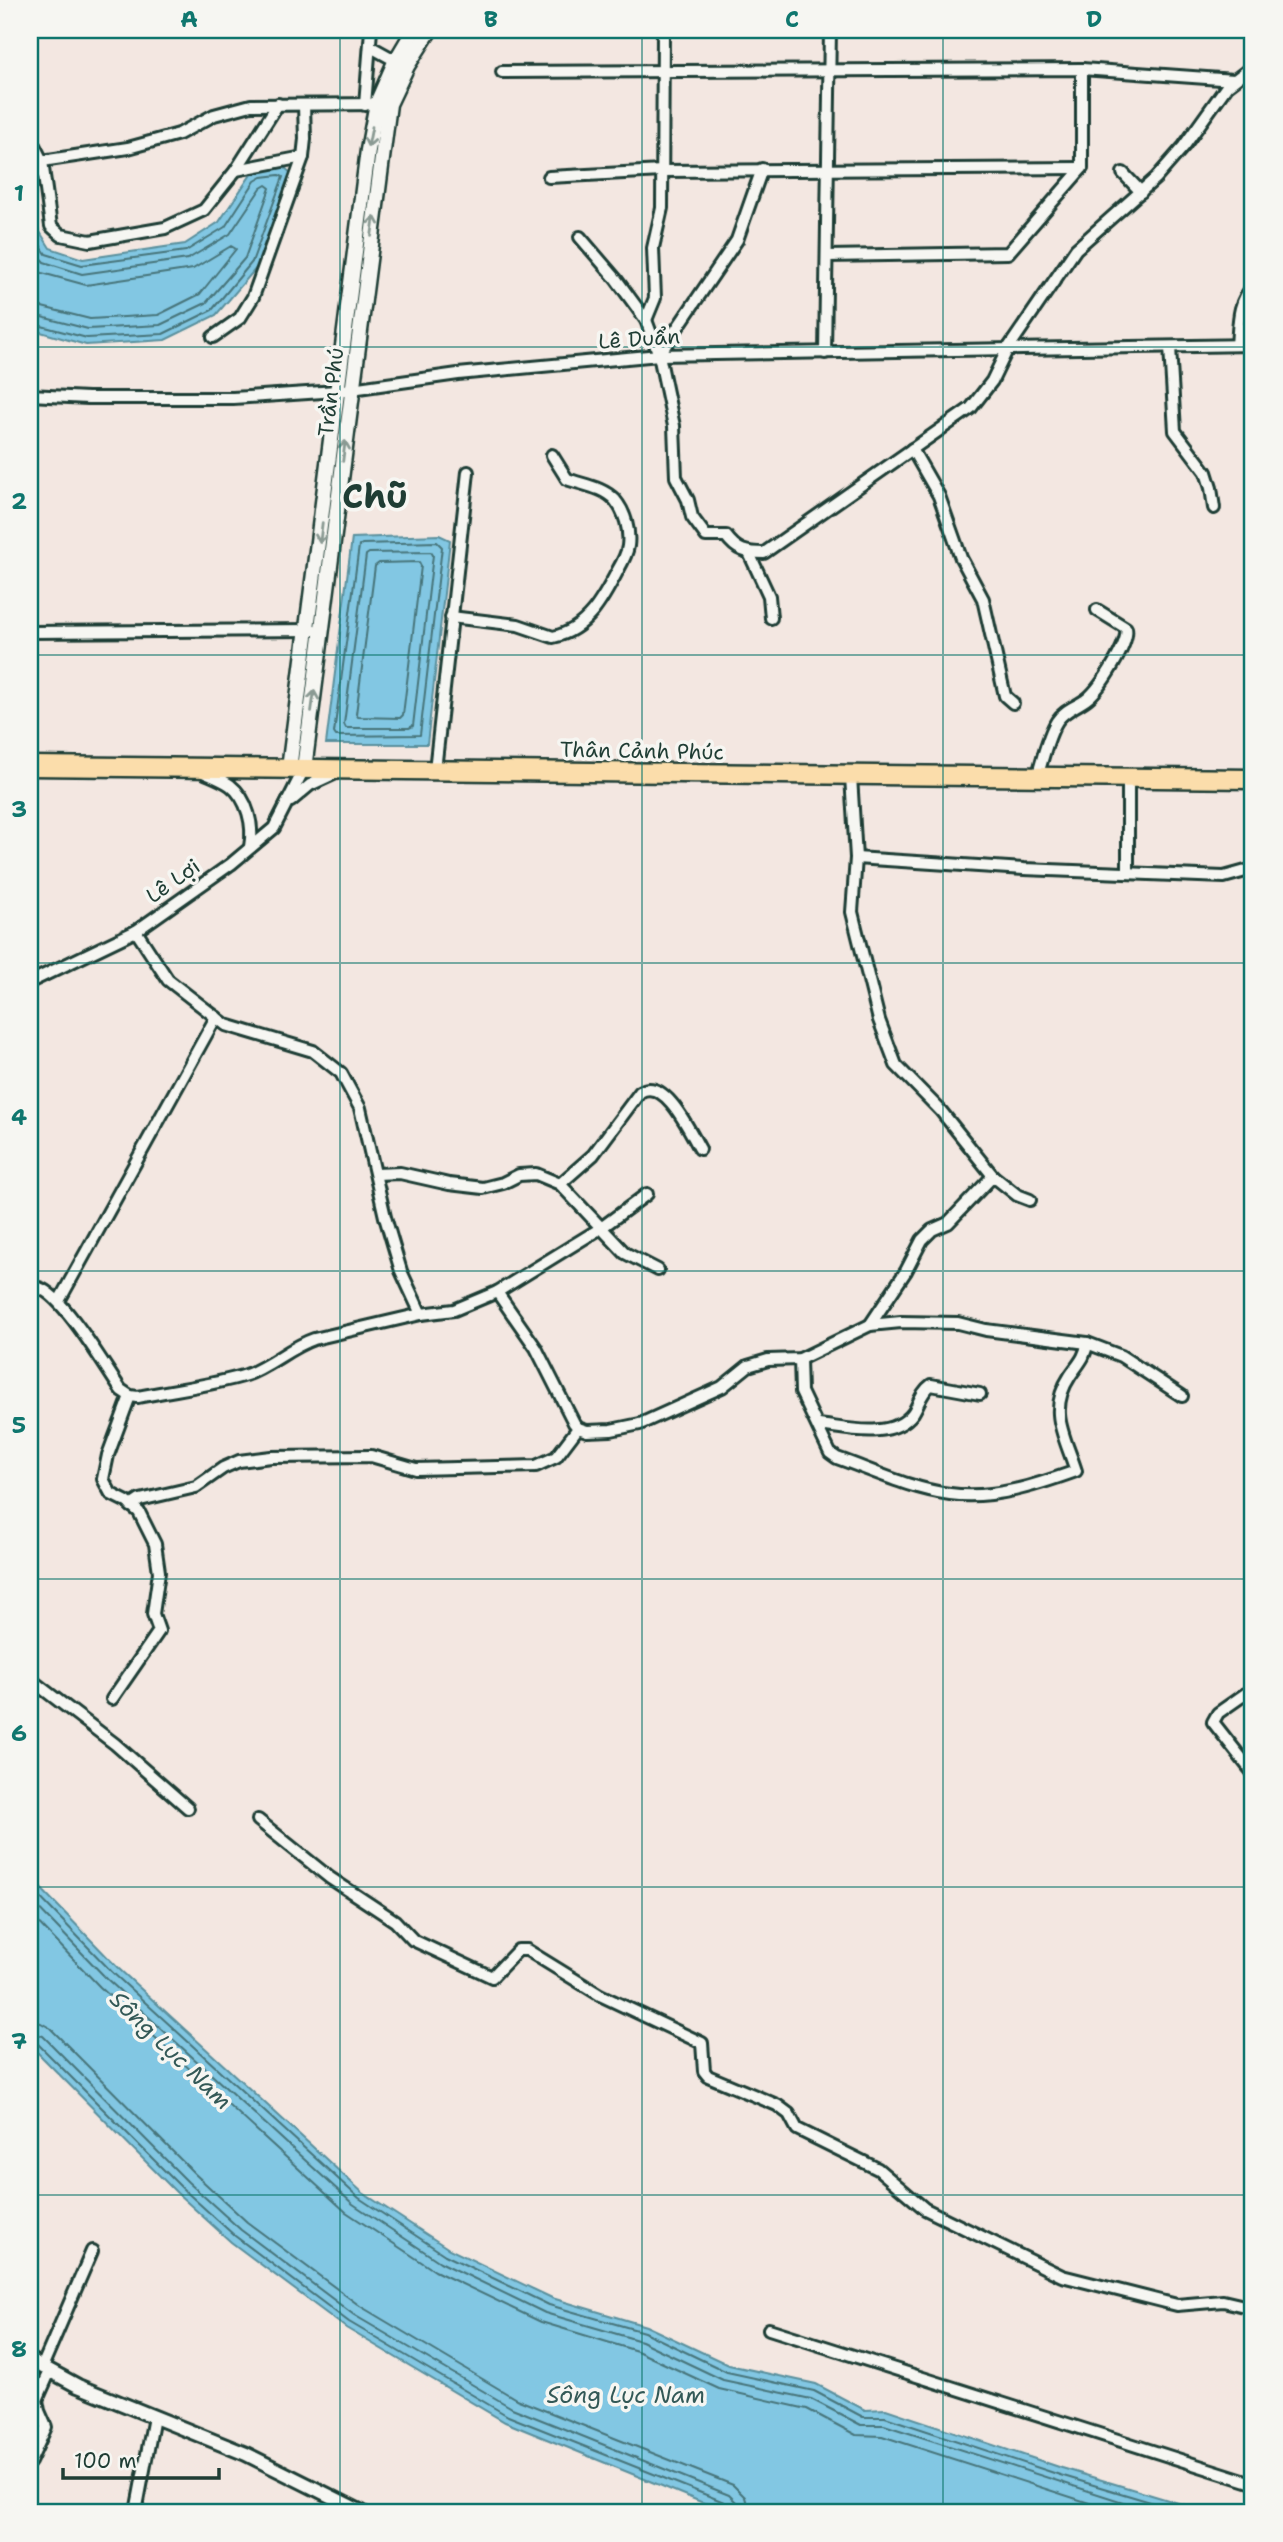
<svg xmlns="http://www.w3.org/2000/svg" width="1283" height="2542" font-family="'Shantell Sans',sans-serif">
<style>
.water{fill:#82c7e3;stroke:#5a909d;stroke-width:2}
.lines{fill:none;stroke-linecap:round;stroke-linejoin:round}
.shore{stroke:#47747a;stroke-width:2}
.minor-casing{stroke:#1f3d34;stroke-width:16}
.tertiary-casing{stroke:#1f3d34;stroke-width:18}
.secondary-casing{stroke:#1f3d34;stroke-width:19}
.trunk-casing{stroke:#1f3d34;stroke-width:23}
.minor{stroke:#f6f6f2;stroke-width:10}
.tertiary{stroke:#f6f6f2;stroke-width:12}
.secondary{stroke:#f6f6f2;stroke-width:14}
.trunk{stroke:#fbddab;stroke-width:18}
.oneway{stroke:#8a9a93}
.grid{fill:none;stroke:#0f766e;stroke-width:2;stroke-opacity:0.55}
.labels{text-anchor:middle;stroke-width:7;stroke-linejoin:round;paint-order:stroke}
.street-label{font-size:21px;fill:#1f3d34;stroke:#f6f6f2}
.water-label{font-size:23px;font-style:italic;fill:#335957;stroke:#f6f6f2}
.town-label{font-size:35px;font-weight:bold;fill:#1f3d34;stroke:#f6f6f2}
.neatline{fill:none;stroke:#0f766e;stroke-width:2.5}
.grid-label{font-size:23px;text-anchor:middle;font-weight:bold;fill:#0f766e}
</style>
<rect width="100%" height="100%" fill="#f3e7e1"/>
<filter id="ink" filterUnits="userSpaceOnUse"><feTurbulence type="fractalNoise" baseFrequency=".0143" numOctaves="2"/><feDisplacementMap in="SourceGraphic" scale="14" xChannelSelector="R" yChannelSelector="G"/><feConvolveMatrix kernelMatrix="1 2 1 2 8 2 1 2 1" color-interpolation-filters="sRGB"/></filter>
<g filter="url(#ink)">
<g class="water">
<polygon points="284,167 292,174 258,266 216,315 165,340 86,345 30,329 30,216 50,248 83,259 185,244 219,222 250,176 259,171"/>
<polygon points="439,535 450,540 427,744 326,744 352,538"/>
<polygon points="30,1877 118,1968 363,2193 449,2249 552,2298 646,2326 729,2365 816,2384 865,2410 886,2409 1062,2468 1208,2512 732,2512 701,2502 505,2422 346,2328 231,2242 177,2193 30,2045"/>
</g>
<g class="lines">
<g class="shore">
<polyline points="30,230 46,254 82,265 186,251 225,227 255,181 262,177 279,175 283,177 252,262 212,310 163,334 87,338 30,323"/>
<polyline points="30,246 44,262 82,274 188,259 230,234 261,188 266,185 270,188 245,258 206,303 160,325 88,329 30,314"/>
<polyline points="30,264 42,273 86,285 193,269 231,246 236,249 200,294 158,315 90,319 30,304"/>
<polygon points="437,542 442,547 420,735 336,736 334,733 359,546 362,544"/>
<polygon points="431,552 433,555 413,726 409,728 346,728 344,724 366,555 369,553"/>
<polygon points="419,562 421,566 403,715 400,718 358,717 356,714 375,566 379,563"/>
<polyline points="30,1887 113,1973 359,2198 445,2255 549,2305 644,2332 727,2372 814,2391 863,2417 885,2417 1060,2475 1184,2512"/>
<polyline points="30,1899 107,1979 353,2204 440,2262 545,2313 641,2341 723,2380 811,2399 861,2425 884,2425 1154,2512"/>
<polyline points="30,1914 100,1987 346,2212 435,2271 541,2322 637,2351 719,2389 807,2409 856,2435 882,2436 1117,2512"/>
<polyline points="30,2021 41,2023 50,2028 195,2174 247,2222 360,2306 516,2399 733,2485 745,2497 749,2512"/>
<polyline points="30,2032 43,2036 188,2182 241,2230 354,2315 512,2408 729,2495 736,2502 738,2512"/>
<polyline points="30,2041 37,2043 182,2188 235,2236 349,2322 508,2416 724,2502 728,2506 729,2512"/>
</g>
<g class="minor-casing">
<g id="minor">
<polyline points="371,47 402,64"/>
<polyline points="502,72 1082,69 1234,80"/>
<polyline points="365,105 371,30"/>
<polyline points="30,137 42,161 51,226 61,235 90,241 165,228 204,210 236,170 278,104"/>
<polyline points="42,161 128,148 179,134 214,115 251,105 384,104"/>
<path d="M762,169l-25,71 -78,115 15,71 2,51 12,23 4,17 14,19h20c11,15 20,17 38,17l207,-145 21,-27 15,-31 69,-101 80,-71 28,-32 43,-60 26,-20"/>
<polyline points="236,170 303,157"/>
<polyline points="1123,173 1141,192"/>
<polyline points="549,177 662,171 1082,168"/>
<polyline points="580,237 616,279 646,320 659,355"/>
<polyline points="827,256 1008,253 1082,168 1082,69"/>
<polyline points="646,320 655,298 653,248 662,208 663,30"/>
<polyline points="213,337 240,318 253,297 303,157 305,139 304,105"/>
<path d="M1237,345c2,-20 0,-43 16,-58"/>
<polyline points="1170,347 1175,431 1206,472 1211,488 1214,508"/>
<polyline points="825,353 830,30"/>
<polyline points="30,395 88,398 233,398 337,391 458,374 659,355 1253,345"/>
<polyline points="912,449 939,496 961,558 983,599 1005,696 1013,703"/>
<polyline points="749,553 769,596 771,618"/>
<path d="M451,617l67,8 35,12c34,-7 50,-38 65,-67 4,-7 9,-16 10,-24 2,-16 -3,-34 -13,-46 -12,-13 -32,-15 -48,-21l-15,-24"/>
<polyline points="30,632 314,630"/>
<path d="M199,770c10,5 22,9 31,15 18,14 24,41 20,62"/>
<polyline points="435,770 468,472"/>
<polyline points="851,776 856,858 852,912 879,1020 896,1065 941,1111 993,1176 1017,1195 1030,1200"/>
<path d="M1037,777c6,-18 10,-40 20,-56 8,-12 20,-14 31,-23 12,-10 42,-55 38,-70l-29,-18"/>
<polyline points="291,801 310,785 336,773"/>
<polyline points="856,858 1024,869 1224,877 1253,869"/>
<polyline points="1128,873 1128,778"/>
<polyline points="136,931 168,980 226,1025 313,1051 341,1073 360,1108 385,1217 401,1271 421,1314"/>
<polyline points="30,982 136,931 231,864 274,828 304,769"/>
<polyline points="376,1174 400,1173 449,1184 483,1188 503,1183 519,1175 536,1174 560,1184 625,1253 658,1270"/>
<path d="M560,1184l33,-29 47,-63c25,-16 50,40 60,57"/>
<polyline points="497,1292 536,1348 574,1423 578,1428 587,1431 611,1430 640,1424 722,1387 748,1366 768,1360 800,1359 870,1325 901,1322 958,1323 986,1330 1087,1343 1121,1356 1182,1396"/>
<path d="M30,1293l9,-5c24,7 66,79 82,102l9,6 8,1c33,-7 77,-12 108,-22 25,-9 44,-28 68,-36l107,-25 33,-4 43,-18 104,-64 46,-34"/>
<polyline points="59,1301 216,1017"/>
<polyline points="870,1325 906,1271 922,1240 932,1230 948,1223 993,1176"/>
<path d="M800,1359l1,33 29,61 7,5c37,13 74,31 113,36 42,6 87,-9 126,-23 -11,-35 -29,-60 -6,-95 8,-12 16,-19 17,-33"/>
<path d="M818,1425c28,3 74,16 95,-12 6,-9 8,-21 18,-28l49,9"/>
<polyline points="131,1506 140,1500 196,1487 223,1468 239,1461 271,1457 371,1456 416,1469 536,1466 556,1457 578,1428"/>
<polyline points="30,1679 115,1744 188,1808"/>
<polyline points="1248,1692 1218,1713 1213,1722 1253,1773"/>
<polyline points="112,1699 159,1631 153,1614 159,1572 155,1544 139,1512 127,1502 111,1494 103,1479 108,1455 130,1396"/>
<polyline points="258,1820 330,1878 395,1921 413,1940 492,1977 518,1950 527,1950 600,1995 702,2043 704,2071 708,2076 777,2105 789,2114 797,2129 878,2169 925,2209 1062,2276 1177,2305 1223,2301 1253,2308"/>
<polyline points="769,2329 1253,2483"/>
<polyline points="42,2367 92,2251"/>
<polyline points="30,2462 46,2427 39,2411 37,2400 50,2371"/>
<polyline points="136,2512 154,2417"/>
</g>
</g>
<g class="tertiary-casing">
<polyline id="tertiary" points="30,2360 78,2386 246,2454 362,2512"/>
</g>
<g class="secondary-casing">
<g id="secondary">
<polyline points="289,769 368,150 377,103 395,62 414,30"/>
<polyline points="304,769 389,104 407,66 430,30"/>
</g>
</g>
<g class="trunk-casing">
<polyline id="trunk" points="30,766 1253,779"/>
</g>
<use href="#minor" class="minor"/>
<use href="#tertiary" class="tertiary"/>
<use href="#secondary" class="secondary"/>
<use href="#trunk" class="trunk"/>
</g>
<defs><path id="oneway-shaft" d="M-6 0H5M1.5-3L5.5 0L1.5 3" fill="none" stroke-width="1.6" stroke-linecap="round" stroke-linejoin="round" transform="scale(1.75)"/></defs>
<g class="oneway">
<use href="#oneway-shaft" transform="translate(370 137) rotate(101)"/>
<use href="#oneway-shaft" transform="translate(373 226) rotate(-82)"/>
<use href="#oneway-shaft" transform="translate(344 451) rotate(-83)"/>
<use href="#oneway-shaft" transform="translate(321 533) rotate(97)"/>
<use href="#oneway-shaft" transform="translate(313 701) rotate(-82)"/>
</g>
</g>
<path class="grid" d="M340,30v2482M642,30v2482M943,30v2482M30,347h1223M30,655h1223M30,963h1223M30,1271h1223M30,1579h1223M30,1887h1223M30,2195h1223"/>
<g class="labels">
<g class="street-label">
<text transform="translate(639 339) rotate(-4)" y="7">Lê Duẩn</text>
<text transform="translate(331 392) rotate(-83)" y="7">Trần Phú</text>
<text transform="translate(642 751) rotate(1)" y="7">Thân Cảnh Phúc</text>
<text transform="translate(173 881) rotate(-35)" y="7">Lê Lợi</text>
</g>
<g class="water-label">
<text transform="translate(171 2050) rotate(44)" y="8">Sông Lục Nam</text>
<text x="626" y="2403">Sông Lục Nam</text>
</g>
<g class="town-label">
<text x="375" y="508">Chũ</text>
</g>
</g>
<rect width="1283" height="2542" fill="none" stroke="#f6f6f2" stroke-width="77"/>
<path d="M63 2468v10h156v-10" fill="none" stroke="#1f3d34" stroke-width="3.5"/>
<text x="74" y="2468" font-size="21" fill="#1f3d34" stroke="#f6f6f2" stroke-width="5" paint-order="stroke">100 m</text>
<rect x="38" y="38" width="1206" height="2466" class="neatline"/>
<g class="grid-label">
<text x="189" y="27">A</text>
<text x="491" y="27">B</text>
<text x="792" y="27">C</text>
<text x="1094" y="27">D</text>
<text x="19" y="201">1</text>
<text x="19" y="509">2</text>
<text x="19" y="817">3</text>
<text x="19" y="1125">4</text>
<text x="19" y="1433">5</text>
<text x="19" y="1741">6</text>
<text x="19" y="2049">7</text>
<text x="19" y="2357">8</text>
</g>
</svg>
